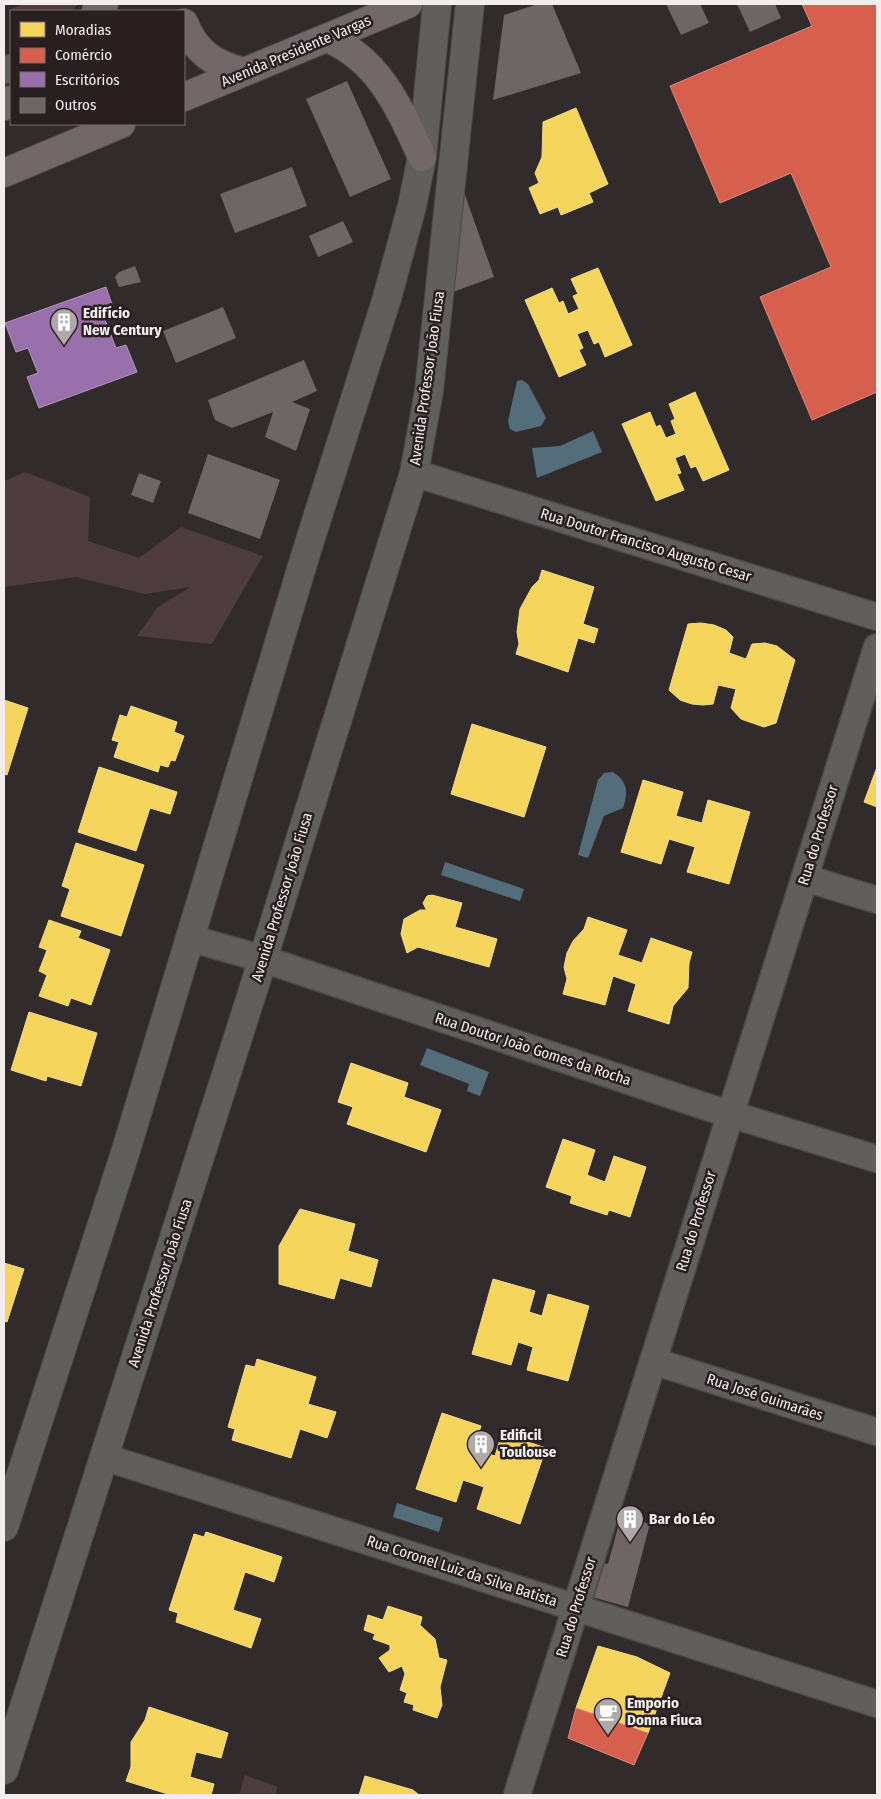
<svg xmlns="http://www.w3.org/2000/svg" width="881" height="1799" font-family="'Fira Sans Condensed',sans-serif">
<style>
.green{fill:#4f3c3f}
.water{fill:#546d7a}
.homes{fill:#f6d55c;stroke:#f5dc88}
.shops{fill:#d6604d;stroke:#df8a7d}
.offices{fill:#9970ab;stroke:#b496bf}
.building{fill:#6e6566}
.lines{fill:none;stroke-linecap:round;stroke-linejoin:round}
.minor-casing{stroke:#4d4848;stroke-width:29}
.secondary-casing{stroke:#4d4848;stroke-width:30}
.primary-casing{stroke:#4d4848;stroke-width:30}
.minor{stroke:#615e5e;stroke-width:26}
.secondary{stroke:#615e5e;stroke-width:28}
.primary{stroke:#726769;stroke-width:28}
.labels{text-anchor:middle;stroke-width:5;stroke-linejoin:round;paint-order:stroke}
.street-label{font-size:15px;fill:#f3eded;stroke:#291f21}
.poi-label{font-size:15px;font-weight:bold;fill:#f3eded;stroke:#291f21;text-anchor:start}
</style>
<rect width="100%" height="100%" fill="#312b2c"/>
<g class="green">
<polygon points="22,4 78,4 72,11 11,11 11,16 10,10"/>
<polygon points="25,472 90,497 88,541 139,558 181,527 263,556 212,644 137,636 157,608 190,587 145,594 76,577 4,587 4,481"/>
<polygon points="245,1775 278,1787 275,1795 239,1795"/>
</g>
<g class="water">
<polygon points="522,380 528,384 546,418 541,426 516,432 510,429 508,421 517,381"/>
<polygon points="593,431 602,452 537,478 532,448 560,446"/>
<path d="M613,772c14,9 16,20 10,36l-19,8 -16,42 -10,-3 20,-75 6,-7z"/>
<polygon points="445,862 524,889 520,901 441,875"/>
<polygon points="427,1048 489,1072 480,1096 467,1091 469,1084 420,1065"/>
<polygon points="397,1503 443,1518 439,1532 393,1517"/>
</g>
<g class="homes">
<polygon points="576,108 608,184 589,193 593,202 561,215 558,207 540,214 529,188 539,183 535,173 542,157 543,122"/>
<polygon points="598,268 632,345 605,357 599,342 594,344 588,330 577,334 583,348 579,350 586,365 559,377 525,300 552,288 559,303 563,301 568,314 579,309 573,296 578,294 571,279"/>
<polygon points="695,392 729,470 703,481 696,466 691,468 685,454 675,458 681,473 677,474 684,490 656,501 622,424 650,412 656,427 660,425 666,438 676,434 671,421 675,419 669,404"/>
<polygon points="542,570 594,587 583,624 598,629 594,643 578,638 568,672 516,654 519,644 517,632 520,609 532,587 539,580"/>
<polygon points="701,623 714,625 726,630 733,637 729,653 746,659 752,644 765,643 777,646 795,660 776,723 764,727 741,719 731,708 736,689 718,685 713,704 703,705 692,704 680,700 669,690 688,624"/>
<polygon points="4,700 28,708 7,775 4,774"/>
<polygon points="131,706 177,722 174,732 184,736 175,761 171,760 168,767 160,765 158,772 114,757 119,742 112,740 120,715 127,717"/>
<polygon points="472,724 546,747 524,817 451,794"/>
<polygon points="99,767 177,792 170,814 150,808 136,851 78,832"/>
<polygon points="877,767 877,807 864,802"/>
<polygon points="643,780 683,792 676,816 702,823 708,800 750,812 729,884 687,872 695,847 669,839 661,864 621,852"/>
<polygon points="76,843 144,865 121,936 61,916 70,889 62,886"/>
<polygon points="432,895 462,903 455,927 497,939 489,967 418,947 407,953 401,934 404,919 420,910 429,910 426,909 423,903 427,896"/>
<polygon points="588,917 627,930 618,955 642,963 651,938 692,952 689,963 688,988 673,1006 669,1024 628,1011 636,984 613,976 605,1005 563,994 567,979 564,967 567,953 573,941 584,929"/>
<polygon points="49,920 81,931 78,938 110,950 91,1005 71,998 68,1006 39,996 47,975 39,971 47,950 39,947"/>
<polygon points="29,1012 97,1033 81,1086 47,1076 46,1081 11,1070"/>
<polygon points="351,1063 408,1083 404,1097 441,1110 426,1152 347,1124 353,1107 338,1102"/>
<polygon points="563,1139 595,1150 587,1175 605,1182 614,1156 646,1167 630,1217 609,1210 607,1215 570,1203 572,1196 546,1187"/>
<polygon points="300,1209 355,1224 348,1251 378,1260 371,1287 340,1278 334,1299 279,1284 279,1246"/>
<polygon points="4,1263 24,1269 7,1322 4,1321"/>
<polygon points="493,1279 535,1291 529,1312 542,1316 548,1294 589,1306 568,1381 527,1370 533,1347 518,1342 511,1365 472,1354"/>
<polygon points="257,1359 316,1377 308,1404 336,1412 327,1438 300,1429 291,1458 232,1440 235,1429 228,1427 246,1365 255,1367"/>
<polygon points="442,1413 481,1426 473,1449 495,1456 502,1433 546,1448 520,1524 477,1509 484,1487 463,1480 456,1502 416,1489"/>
<polygon points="206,1532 282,1557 274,1582 245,1572 233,1610 261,1619 251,1648 176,1622 178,1613 169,1610 194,1534 204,1537"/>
<polygon points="388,1606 422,1617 420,1625 435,1639 439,1658 447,1660 440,1687 442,1705 437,1718 413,1710 414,1705 404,1702 407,1693 400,1690 405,1674 402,1666 389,1672 379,1658 390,1650 390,1645 373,1639 375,1634 364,1630 368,1615 383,1620"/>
<polygon points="598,1646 637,1657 670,1673 648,1733 576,1708"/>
<polygon points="149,1707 228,1733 221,1758 196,1752 190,1777 214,1784 211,1795 171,1795 126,1781 131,1767 131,1742 145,1720"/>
<polygon points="365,1776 413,1790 419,1795 359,1795"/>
</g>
<g class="shops">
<polygon points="802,4 877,4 877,392 812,420 760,297 831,267 791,173 720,203 670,86 812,26"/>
<polygon points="576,1708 648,1733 634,1765 568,1738"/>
</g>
<polygon class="offices" points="106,287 116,316 105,320 116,348 126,345 137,372 39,408 27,377 38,373 28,348 16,352 5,323"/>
<g class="building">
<polygon points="538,4 552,4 581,73 493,100 504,15"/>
<polygon points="666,4 700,4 709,23 681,35"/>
<polygon points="737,4 775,4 781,18 750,32"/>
<polygon points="347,81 391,179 350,197 306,99"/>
<polygon points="292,167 307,206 235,233 220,194"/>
<polygon points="464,192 494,277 450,293"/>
<polygon points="343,221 353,242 318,257 309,236"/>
<polygon points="135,266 141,282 119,287 115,277 119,272"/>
<polygon points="223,307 236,338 176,363 163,331"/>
<polygon points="304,360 317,391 292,402 310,409 296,451 265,437 273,412 232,428 215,420 208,400"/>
<polygon points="208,454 280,480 260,539 188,513"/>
<polygon points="139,473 161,481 153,503 131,495"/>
<polygon points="621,1516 650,1524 628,1607 592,1597 602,1563 608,1564"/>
</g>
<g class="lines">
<g class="minor-casing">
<g id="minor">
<polyline points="4,70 11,68"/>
<polyline points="414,473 877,617"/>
<polyline points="805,878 877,900"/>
<polyline points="189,938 263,959 707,1107 877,1159"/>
<polyline points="653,1361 877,1432"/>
<polyline points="104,1457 877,1704"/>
<polyline points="517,1795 877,647"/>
</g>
</g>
<g class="secondary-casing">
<g id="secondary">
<polyline points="4,1527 126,1150 307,550 387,298 412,206 422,157 437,4"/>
<polyline points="4,1770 263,959 414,473 429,391 470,4"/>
</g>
</g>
<g class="primary-casing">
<g id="primary">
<polyline points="96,11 104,4"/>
<path d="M184,23c12,30 30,41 60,49"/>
<path d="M327,38c52,21 73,71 95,119"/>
<polyline points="184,97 408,4"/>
<polyline points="4,106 11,100"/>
<polyline points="4,173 121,124"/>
</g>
</g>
<use href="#minor" class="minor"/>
<use href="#secondary" class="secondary"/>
<use href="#primary" class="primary"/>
</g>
<defs>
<g id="building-pin" transform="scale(1.4375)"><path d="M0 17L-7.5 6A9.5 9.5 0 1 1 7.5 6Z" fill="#afa9a9" stroke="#291f21"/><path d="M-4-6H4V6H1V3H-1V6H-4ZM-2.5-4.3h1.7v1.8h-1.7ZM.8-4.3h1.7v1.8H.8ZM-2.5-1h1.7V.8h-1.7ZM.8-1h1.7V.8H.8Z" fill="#fff"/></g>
<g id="cafe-pin" transform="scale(1.4375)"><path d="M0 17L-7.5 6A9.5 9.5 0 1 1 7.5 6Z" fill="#afa9a9" stroke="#291f21"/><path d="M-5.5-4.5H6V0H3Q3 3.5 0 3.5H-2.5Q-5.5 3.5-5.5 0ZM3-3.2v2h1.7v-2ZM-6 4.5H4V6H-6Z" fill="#fff"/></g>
</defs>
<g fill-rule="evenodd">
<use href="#building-pin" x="64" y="322"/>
<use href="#building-pin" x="481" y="1444"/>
<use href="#building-pin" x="630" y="1519"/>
<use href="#cafe-pin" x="608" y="1712"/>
</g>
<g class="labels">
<g class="street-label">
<text transform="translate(296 51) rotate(-23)" y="5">Avenida Presidente Vargas</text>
<text transform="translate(427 378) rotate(-82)" y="5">Avenida Professor João Fiusa</text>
<text transform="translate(646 545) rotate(17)" y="5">Rua Doutor Francisco Augusto Cesar</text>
<text transform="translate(818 835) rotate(-73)" y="5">Rua do Professor</text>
<text transform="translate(282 897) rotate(-73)" y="5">Avenida Professor João Fiusa</text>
<text transform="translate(533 1049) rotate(18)" y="5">Rua Doutor João Gomes da Rocha</text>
<text transform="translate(696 1221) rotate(-73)" y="5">Rua do Professor</text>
<text transform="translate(160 1283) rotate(-72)" y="5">Avenida Professor João Fiusa</text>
<text transform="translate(765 1397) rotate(18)" y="5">Rua José Guimarães</text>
<text transform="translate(462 1571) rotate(18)" y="5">Rua Coronel Luiz da Silva Batista</text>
<text transform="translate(576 1607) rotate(-73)" y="5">Rua do Professor</text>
</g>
<g class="poi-label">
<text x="83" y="318">Edifício<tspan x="83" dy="17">New Century</tspan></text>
<text x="500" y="1440">Edificil<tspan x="500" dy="17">Toulouse</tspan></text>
<text x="649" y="1524">Bar do Léo</text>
<text x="627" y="1708">Emporio<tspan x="627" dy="17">Donna Fiuca</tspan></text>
</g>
</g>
<rect width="881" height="1799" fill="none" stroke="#f3eded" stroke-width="10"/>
<rect x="10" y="10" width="175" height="115" fill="#291f21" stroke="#7a7173"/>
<rect x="20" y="22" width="25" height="15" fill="#f6d55c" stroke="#7a7173"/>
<text x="55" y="35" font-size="15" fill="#f3eded">Moradias</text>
<rect x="20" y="48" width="25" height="15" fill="#d6604d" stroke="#7a7173"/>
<text x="55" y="60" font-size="15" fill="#f3eded">Comércio</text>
<rect x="20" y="72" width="25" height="15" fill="#9970ab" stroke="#7a7173"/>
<text x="55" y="85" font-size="15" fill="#f3eded">Escritórios</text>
<rect x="20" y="98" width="25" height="15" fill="#6e6566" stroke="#7a7173"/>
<text x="55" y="110" font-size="15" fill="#f3eded">Outros</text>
</svg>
